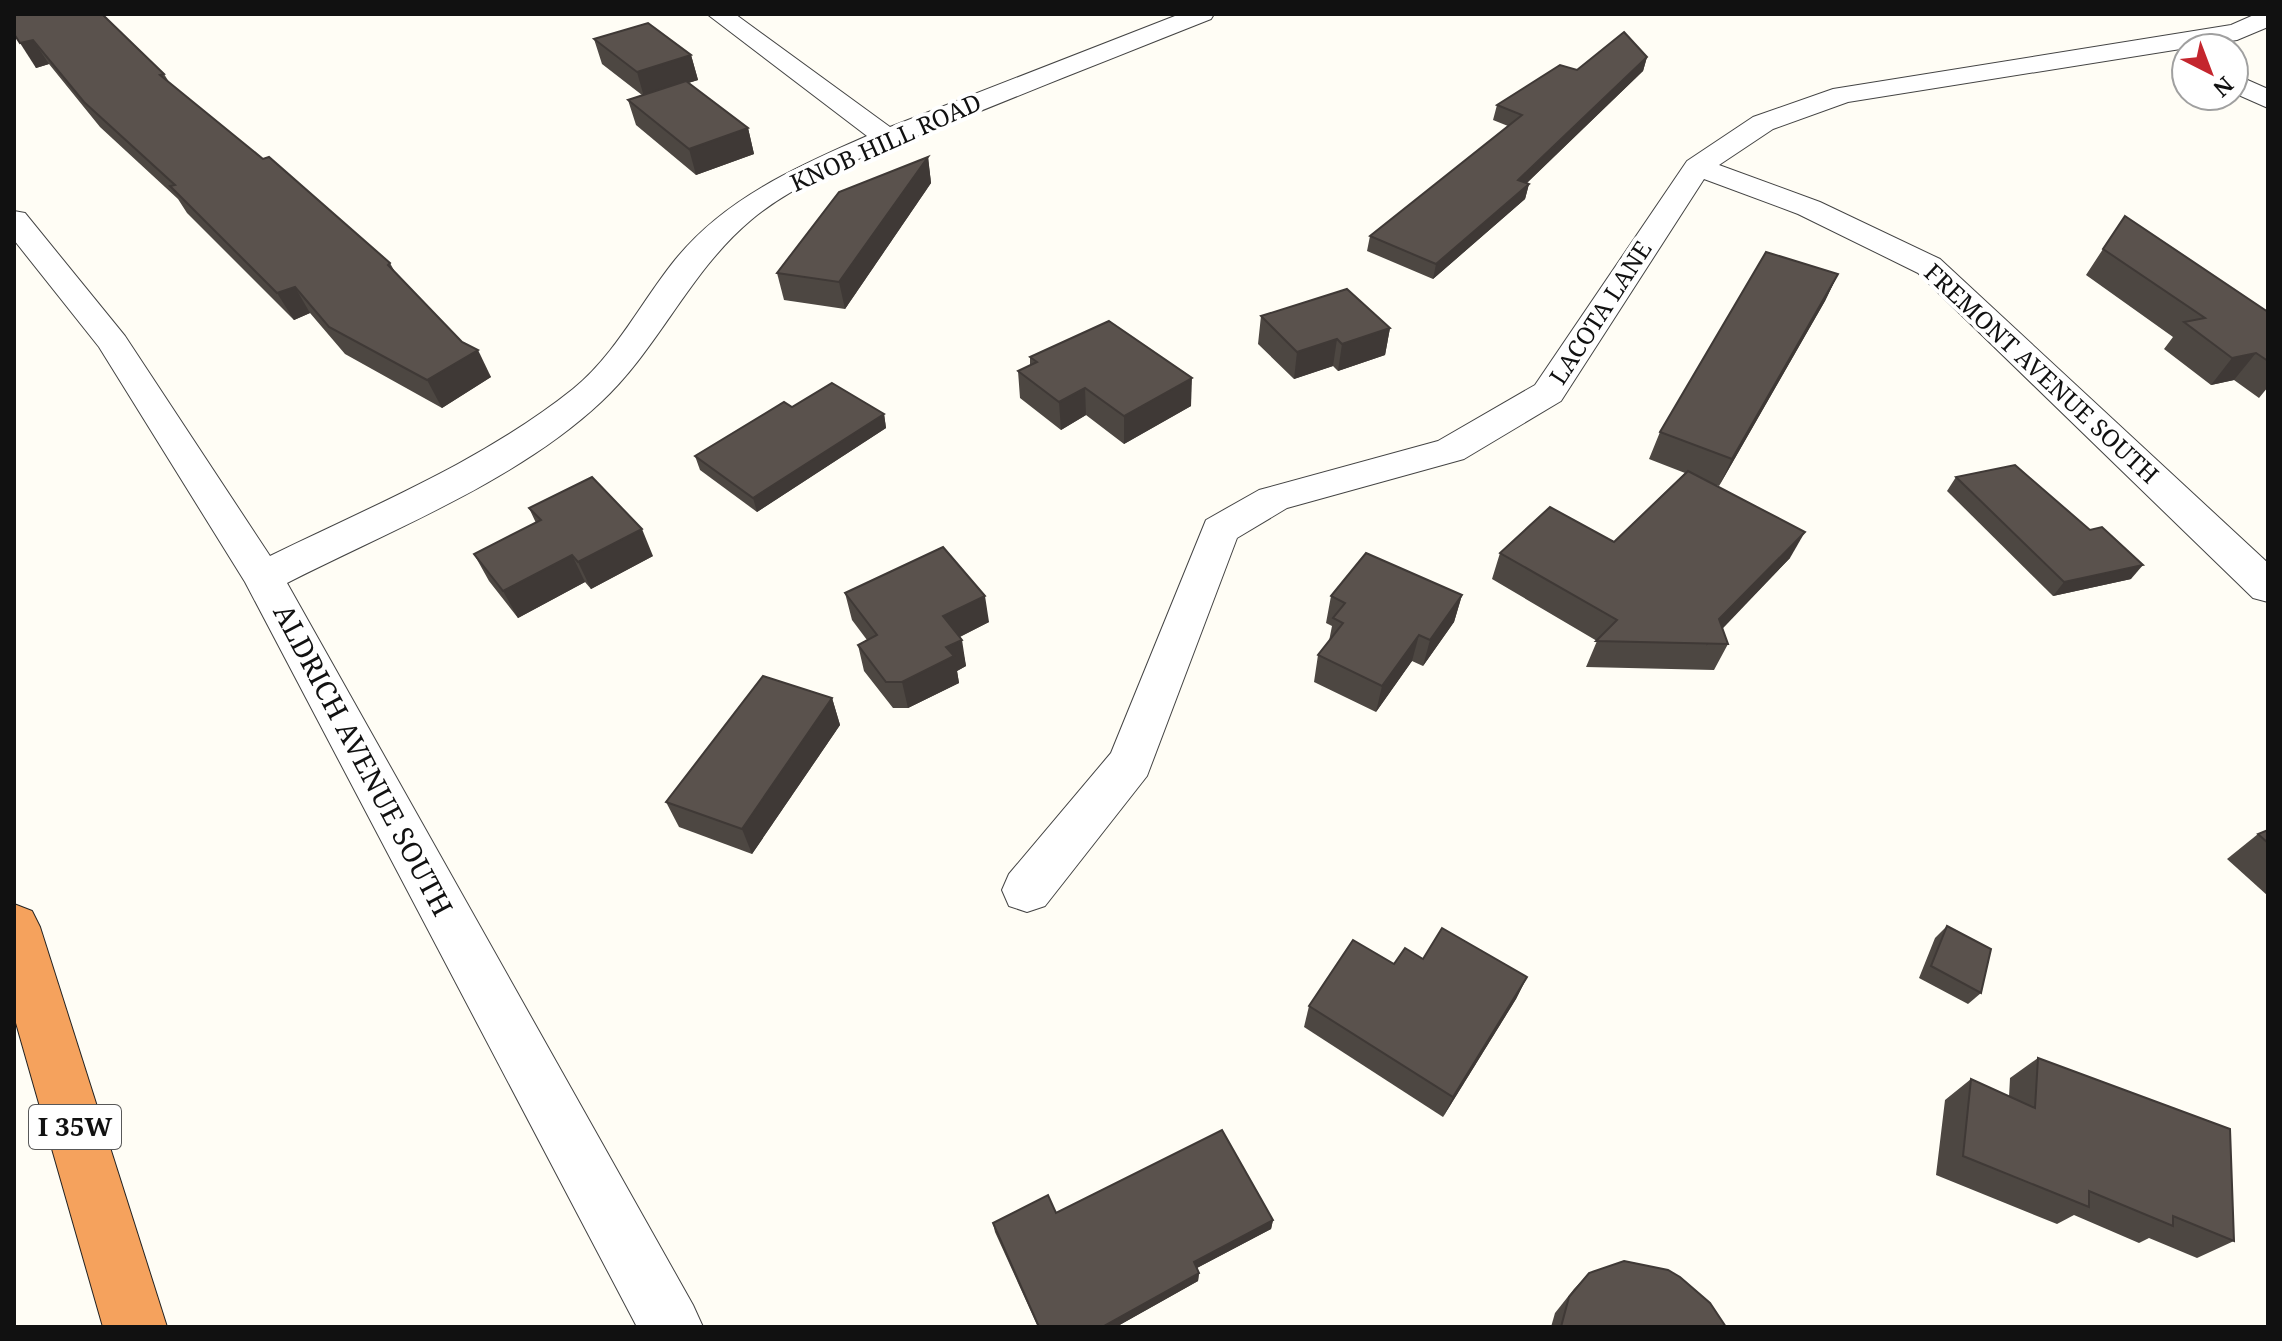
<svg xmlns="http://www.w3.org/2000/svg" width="2282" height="1341" font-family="'Noto Serif',serif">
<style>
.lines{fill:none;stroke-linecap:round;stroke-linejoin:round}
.minor-casing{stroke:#444;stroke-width:2}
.highway-casing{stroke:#222;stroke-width:2}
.minor{fill:#fff;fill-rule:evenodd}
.highway{fill:#f5a25d;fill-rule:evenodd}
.wall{fill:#4d4742}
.shaded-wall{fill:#3f3936}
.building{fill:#5a524d;stroke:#3f3936;stroke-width:2}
.labels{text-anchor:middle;stroke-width:8;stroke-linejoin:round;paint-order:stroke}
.far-street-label{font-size:24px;fill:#111;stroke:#fff}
.shield{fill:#fff;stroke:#585858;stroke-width:2}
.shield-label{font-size:26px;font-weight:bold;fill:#111}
.street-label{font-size:28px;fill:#111;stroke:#fff}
</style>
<rect width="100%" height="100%" fill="#fffdf5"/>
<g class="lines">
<g class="minor-casing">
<g id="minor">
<path d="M707,14h28l155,113 290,-113h34l-3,5c-88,35 -177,70 -265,106 -65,25 -141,50 -195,95 -62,52 -92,128 -150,182 -84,79 -212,129 -314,181l406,722 10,22h-66l-392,-745 -146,-235 -85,-107v-29l11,2 100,123 145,220c104,-51 213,-95 303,-167 43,-35 68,-87 102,-129 49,-61 121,-93 192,-124z"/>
<polygon points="2256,14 2268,14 2268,27 2237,40 1848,102 1773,129 1719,165 1820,202 1940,259 2268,563 2268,602 2253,598 1918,273 1798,214 1704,179 1561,401 1464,459 1287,508 1237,538 1147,776 1045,906 1027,912 1009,906 1002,890 1009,874 1111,753 1206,520 1259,490 1438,441 1535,385 1687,161 1753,117 1833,89 2231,25"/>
<polygon points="2234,74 2268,89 2268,108 2234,93"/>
</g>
</g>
<g class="highway-casing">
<polygon id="highway" points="14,904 32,911 40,927 167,1327 103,1327 14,1016"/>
</g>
<use href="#minor" class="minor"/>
<use href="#highway" class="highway"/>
</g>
<g class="wall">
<polygon points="14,14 164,74 169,82 390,263 396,274 491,377 442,408 345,354 310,313 294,320 187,213 178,199 100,127 49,64 36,68"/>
<polygon points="594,39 691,55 698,80 688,83 748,128 754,154 696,175 636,125 628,100 642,95 602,64"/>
<polygon points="1647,57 1643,71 1527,183 1529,184 1525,199 1433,279 1367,251 1370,236 1508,126 1493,120 1497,105 1577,70"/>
<polygon points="928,157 931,183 845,309 784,300 777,273"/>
<polygon points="2103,249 2268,312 2268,387 2259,398 2234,380 2211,385 2164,349 2173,337 2086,275"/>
<polygon points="1838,274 1825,301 1719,486 1712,484 1790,558 1722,628 1728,644 1714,670 1586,667 1597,641 1492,579 1500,553 1614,542 1685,473 1649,459 1660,432"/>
<polygon points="1261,316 1390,328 1385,355 1338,371 1333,366 1294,379 1258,344"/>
<polygon points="1030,357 1191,406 1124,444 1086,415 1061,430 1020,398 1018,371 1030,365"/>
<polygon points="884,414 886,428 757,512 700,470 695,456"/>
<polygon points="1956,477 2131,579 2053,596 1947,491"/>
<polygon points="529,508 653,556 591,589 585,582 518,618 489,581 474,554 536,523"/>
<polygon points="845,593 989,622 960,637 966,666 957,671 959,683 908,708 893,708 864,671 858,645 867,640 852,620"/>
<polygon points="1462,595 1454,622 1423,666 1412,661 1376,712 1314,682 1318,655 1329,641 1332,626 1326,623 1331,596"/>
<polygon points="832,698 840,725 752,854 679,827 666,802"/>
<polygon points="2268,830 2268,896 2227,859 2258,834"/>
<polygon points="1947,926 1981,993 1968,1004 1919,978 1935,938"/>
<polygon points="1423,959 1527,977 1516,999 1443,1117 1304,1027 1309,1006 1394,964"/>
<polygon points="2038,1058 2234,1241 2197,1258 2149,1238 2139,1243 2074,1215 2057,1224 1936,1175 1945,1100 1971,1079 2009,1097 2010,1078"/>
<polygon points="1056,1213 1273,1220 1271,1229 1197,1268 1199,1273 1198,1281 1116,1327 1038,1327 995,1232 993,1223"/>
<polygon points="1589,1273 1726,1327 1551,1327 1555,1313 1574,1289"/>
</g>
<g class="shaded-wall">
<polygon points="33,40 49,64 36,68 20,43"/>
<polygon points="691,55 698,80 644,97 637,72"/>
<polygon points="1647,57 1643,71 1514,195 1518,180"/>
<polygon points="748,128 754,154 696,175 689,149"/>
<polygon points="928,157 931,183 845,309 839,282"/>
<polygon points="1529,184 1525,199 1433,279 1436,264"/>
<polygon points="1838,274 1825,301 1719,486 1732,459"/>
<polygon points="295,287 310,313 294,320 277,293"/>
<polygon points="1390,328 1385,355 1338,371 1342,344"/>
<polygon points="1337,339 1333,366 1294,379 1297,352"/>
<polygon points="478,350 491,377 442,408 427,380"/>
<polygon points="2256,353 2234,380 2211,385 2232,358"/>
<polygon points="1192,378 1191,406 1124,444 1124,416"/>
<polygon points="1085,388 1086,415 1061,430 1059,402"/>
<polygon points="884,414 886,428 757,512 753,498"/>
<polygon points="642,529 653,556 591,589 578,562"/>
<polygon points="1805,532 1790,558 1706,646 1719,619"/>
<polygon points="572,555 585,582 518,618 503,591"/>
<polygon points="2143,565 2131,579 2053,596 2064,582"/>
<polygon points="1462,595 1454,622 1423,666 1430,640"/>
<polygon points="985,596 989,622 947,643 943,616"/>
<polygon points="1419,635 1412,661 1376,712 1382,686"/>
<polygon points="962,640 966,666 957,671 959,683 908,708 902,682 946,647"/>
<polygon points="832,698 840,725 752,854 742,829"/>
<polygon points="1527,977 1516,999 1443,1117 1453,1097"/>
<polygon points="1273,1220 1271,1229 1193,1270 1194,1262"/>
<polygon points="1199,1273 1198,1281 1116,1327 1102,1327"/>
</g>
<g class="building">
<polygon points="14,14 102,14 164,74 160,75 263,159 269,157 390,263 388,265 462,342 478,350 427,380 329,327 295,287 277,293 170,186 175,185 84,102 33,40 20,43 14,34"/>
<polygon points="648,23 691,55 637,72 594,39"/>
<polygon points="1624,32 1647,57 1518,180 1529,184 1436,264 1370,236 1522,115 1497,105 1560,65 1577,70"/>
<polygon points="686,81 748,128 689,149 628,100"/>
<polygon points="928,157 839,282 777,273 839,192"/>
<polygon points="2125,216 2268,312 2268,361 2256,353 2232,358 2184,322 2205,318 2103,249"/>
<polygon points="1766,252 1838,274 1732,459 1660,432"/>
<polygon points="1347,289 1390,328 1342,344 1337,339 1297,352 1261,316"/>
<polygon points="1109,321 1192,378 1124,416 1085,388 1059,402 1018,371 1037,362 1030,357"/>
<polygon points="832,383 884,414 753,498 695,456 784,402 792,407"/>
<polygon points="2015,465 2090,530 2102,527 2143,565 2064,582 1956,477"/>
<polygon points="1688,471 1805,532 1719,619 1728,644 1596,641 1617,620 1500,553 1550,507 1614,542"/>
<polygon points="592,477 642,529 578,562 572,555 503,591 474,554 541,520 529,508"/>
<polygon points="943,547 985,596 943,616 962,640 946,647 954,656 902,682 886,682 858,645 877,635 845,593"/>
<polygon points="1366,553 1462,595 1430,640 1419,635 1382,686 1318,655 1343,623 1333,618 1345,603 1331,596"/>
<polygon points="763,676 832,698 742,829 666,802"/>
<polygon points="2268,830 2268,843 2258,834"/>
<polygon points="1947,926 1991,949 1981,993 1931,966"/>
<polygon points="1442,928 1527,977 1453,1097 1309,1006 1353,940 1394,964 1405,948 1423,959"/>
<polygon points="2038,1058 2230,1129 2234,1241 2173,1216 2173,1226 2089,1191 2089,1207 1963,1156 1971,1079 2035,1108"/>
<polygon points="1222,1130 1273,1220 1194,1262 1199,1273 1102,1327 1039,1327 993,1223 1048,1195 1056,1213"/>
<polygon points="1624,1261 1668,1270 1680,1277 1710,1303 1726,1327 1561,1327 1569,1297 1589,1273"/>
</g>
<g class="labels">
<g class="far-street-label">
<text transform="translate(886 143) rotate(-24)" y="8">KNOB HILL ROAD</text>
<text transform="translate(1601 313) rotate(-57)" y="8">LACOTA LANE</text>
<text transform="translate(2041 374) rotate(43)" y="8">FREMONT AVENUE SOUTH</text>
</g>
<rect class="shield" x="29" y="1105" width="92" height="44" rx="6"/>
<g class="shield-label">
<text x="75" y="1136">I 35W</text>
</g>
<g class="street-label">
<text transform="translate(363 760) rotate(62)" y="10">ALDRICH AVENUE SOUTH</text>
</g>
</g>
<rect width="2282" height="1341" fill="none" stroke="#111111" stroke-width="32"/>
<g transform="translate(2210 72) rotate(138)"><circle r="38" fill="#ffffff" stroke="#a0a0a0" stroke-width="2"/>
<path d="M0-6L14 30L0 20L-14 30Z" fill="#c4262e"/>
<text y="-12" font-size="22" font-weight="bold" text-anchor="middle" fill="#111111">N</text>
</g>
</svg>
